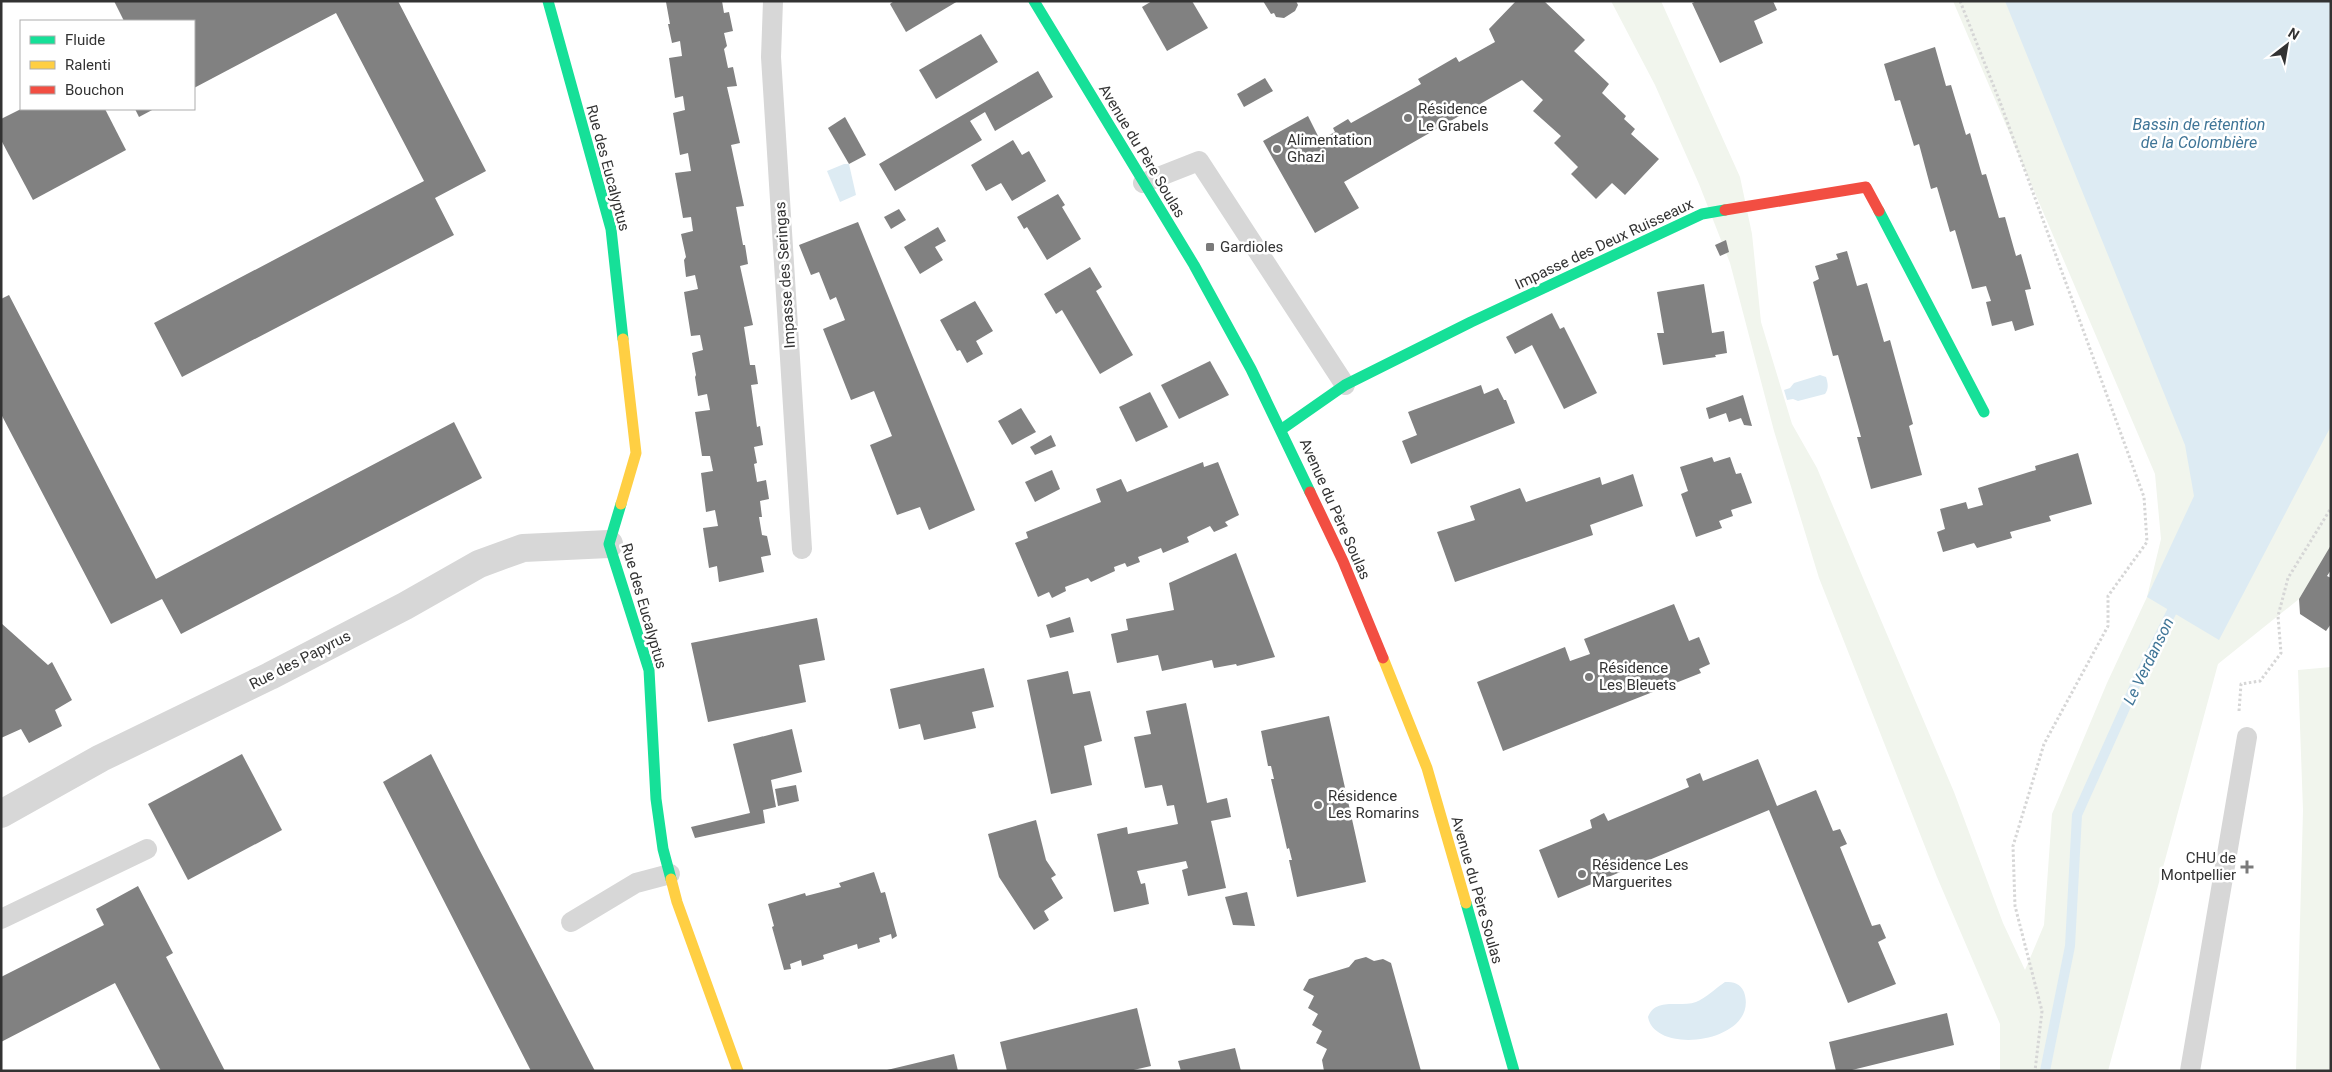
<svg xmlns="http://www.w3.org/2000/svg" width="2332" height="1072" font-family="Roboto,sans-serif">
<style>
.green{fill:#f1f5ed}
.water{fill:#ddebf3}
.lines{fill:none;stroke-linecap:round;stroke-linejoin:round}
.stream{stroke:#ddebf3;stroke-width:10}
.building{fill:#818181}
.path{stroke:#d6d6d6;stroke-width:3;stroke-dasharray:2.5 2.5;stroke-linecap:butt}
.lane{stroke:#d7d7d7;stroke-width:20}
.street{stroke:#d7d7d7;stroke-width:28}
.fast{stroke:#16e098;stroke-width:11}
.slow{stroke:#ffcf43;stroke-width:11}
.jam{stroke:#f24e42;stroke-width:11}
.poi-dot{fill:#7a7a7a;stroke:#fff;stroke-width:2}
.labels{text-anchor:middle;stroke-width:5;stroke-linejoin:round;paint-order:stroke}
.poi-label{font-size:15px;fill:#333;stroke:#fff;text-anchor:start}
.street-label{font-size:15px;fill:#333;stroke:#fff}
.water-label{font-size:16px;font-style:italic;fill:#3f7597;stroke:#fff}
</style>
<rect width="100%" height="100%" fill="#fff"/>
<g class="green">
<polygon points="1611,1 1661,1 1740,177 1752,234 1761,322 1792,424 1817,468 1866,585 1954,792 2003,923 2025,970 2044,925 2052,814 2107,683 2147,597 2161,539 2155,474 1953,1 2331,1 2331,546 2299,599 2218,664 2108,1071 2000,1071 2000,1024 1937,877 1819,578 1774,431 1730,263 1699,184 1655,85"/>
<polygon points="2331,667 2331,1071 2296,1071 2303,810 2298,670"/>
</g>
<g class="water">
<polygon points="2005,1 2331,1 2331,426 2219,640 2147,597 2194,496 2185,445"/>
<polygon points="844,164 849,164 856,195 840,202 827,171"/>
<path d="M1820,375l6,2c2,6 3,12 -1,17l-27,7 -5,-2 -6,1 -3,-10 6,-2 4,-5z"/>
<path d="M1725,982c9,0 15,1 19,10 17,50 -89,65 -96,25 8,-20 31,-9 48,-15 10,-4 20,-14 29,-20z"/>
</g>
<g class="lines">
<polyline class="stream" points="2045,1071 2070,946 2077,815 2137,681 2177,601"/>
</g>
<g class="building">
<polygon points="114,1 398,1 486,171 435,198 454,235 182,377 154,323 424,181 336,13 194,88 194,21 124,21"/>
<polygon points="671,1 722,1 724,13 729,12 733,31 724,33 727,46 724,49 728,68 733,67 737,86 727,87 740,143 731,145 744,206 736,207 743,245 745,245 748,264 740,266 753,325 744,327 750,365 755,365 758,384 751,385 757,427 760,426 763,445 754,447 757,463 754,464 757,482 766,480 769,499 760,501 762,517 759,517 762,535 767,536 771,555 761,557 764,572 719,582 717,566 709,568 703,528 718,526 715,510 706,512 701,473 713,471 710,456 702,456 695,412 710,410 707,394 698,396 695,377 696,375 692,353 703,350 700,335 691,336 684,292 698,289 695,275 686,277 684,260 686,257 681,234 693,231 691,217 683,218 675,173 691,171 688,153 680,155 673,113 685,110 683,96 675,98 669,58 682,56 680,41 672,43 668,24 670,24 666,2"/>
<polygon points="894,1 958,1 906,32 890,4"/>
<polygon points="1152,1 1192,1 1208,28 1167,51 1142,7"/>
<polygon points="1263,1 1296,1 1298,5 1295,11 1284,18 1276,17 1274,13 1271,14"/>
<polygon points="1516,1 1544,1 1585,40 1574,51 1609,84 1602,93 1626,116 1624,119 1635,129 1631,134 1659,159 1625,195 1612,183 1596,199 1571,174 1578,167 1554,143 1561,136 1533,111 1543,100 1522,80 1344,182 1359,208 1315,233 1263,141 1308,116 1320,140 1335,132 1333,128 1348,119 1351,123 1421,84 1418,79 1456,57 1459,62 1495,42 1489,29"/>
<polygon points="1697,1 1773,1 1777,10 1754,21 1763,43 1720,63 1692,3"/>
<polygon points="981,34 998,62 936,99 919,70"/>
<polygon points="1935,47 1946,86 1951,85 1966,135 1970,133 1982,175 1986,174 1999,218 2005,217 2016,256 2021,254 2031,289 2025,290 2034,325 2015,331 2012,321 1992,326 1986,302 1991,301 1986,286 1972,289 1955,230 1950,232 1937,187 1931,189 1919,144 1914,146 1900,100 1895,101 1884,64"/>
<polygon points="1038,71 1053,97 995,131 985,112 970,121 982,140 895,191 879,164"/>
<polygon points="1265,78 1273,91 1244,107 1237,94"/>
<polygon points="21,109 105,109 126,150 33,200 1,140 1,119"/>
<polygon points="135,109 154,109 139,117"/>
<polygon points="845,117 866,155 849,164 828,128"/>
<polygon points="1013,140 1022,155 1029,151 1046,181 1012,201 1001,183 986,191 971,165"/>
<polygon points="1058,194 1065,205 1062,207 1081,239 1047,260 1027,227 1024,229 1017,217"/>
<polygon points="899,209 906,220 891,229 884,217"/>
<polygon points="858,222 975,510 929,530 920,507 897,515 870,445 892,436 874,391 851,400 823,329 845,320 836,297 830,300 819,272 811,275 799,245"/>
<polygon points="938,227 946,241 935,247 943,260 920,274 904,247"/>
<polygon points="1726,240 1729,252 1720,256 1715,245"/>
<polygon points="1847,251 1857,286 1867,283 1884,342 1890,340 1913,424 1909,426 1922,475 1871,489 1857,437 1861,437 1838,355 1833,356 1813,282 1819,279 1815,266 1838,259 1836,254"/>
<polygon points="1090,267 1102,287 1096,291 1133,355 1100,374 1062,310 1056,314 1044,294"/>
<polygon points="1704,284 1712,333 1724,331 1727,353 1715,355 1716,357 1663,365 1657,333 1664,333 1657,292"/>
<polygon points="9,295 156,579 454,422 482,478 181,634 162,599 111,624 1,414 1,299"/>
<polygon points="975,301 993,331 976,341 983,354 967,363 960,350 957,351 940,320"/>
<polygon points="1552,313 1560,329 1564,327 1597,393 1564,409 1532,345 1515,354 1506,337"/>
<polygon points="1210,361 1229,395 1179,419 1161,385"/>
<polygon points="1481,385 1484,394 1498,388 1504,400 1506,400 1515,423 1411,464 1402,441 1417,435 1408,412"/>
<polygon points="1150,392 1168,427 1136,442 1119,407"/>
<polygon points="1743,395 1752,426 1744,425 1741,418 1729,422 1726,413 1709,419 1706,408"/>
<polygon points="1021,408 1036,432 1012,445 998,421"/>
<polygon points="1051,435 1056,446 1035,455 1030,447"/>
<polygon points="2078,453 2092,504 2049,516 2051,521 2010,532 2012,538 1977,548 1974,543 1943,552 1937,532 1945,529 1940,509 1966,502 1968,509 1983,505 1978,488 2036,470 2035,466"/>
<polygon points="1712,457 1714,462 1730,457 1736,474 1741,473 1752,503 1731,510 1733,516 1719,521 1722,528 1696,537 1681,494 1688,491 1680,467"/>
<polygon points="1203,462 1204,467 1218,462 1239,515 1225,522 1228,526 1214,532 1210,526 1187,537 1189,542 1163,553 1161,548 1138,557 1140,562 1127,567 1125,563 1114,567 1115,571 1091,582 1088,578 1065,587 1066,591 1052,598 1049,592 1038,597 1015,543 1028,538 1026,532 1101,502 1096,489 1121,479 1127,492"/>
<polygon points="1052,470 1060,489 1035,502 1025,482"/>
<polygon points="1633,474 1643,506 1590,525 1593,535 1455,582 1437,532 1475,520 1470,506 1520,488 1526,502 1600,477 1602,485"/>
<polygon points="2331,545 2331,570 2327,576 2331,578 2331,624 2326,631 2300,614 2299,599"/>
<polygon points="1236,553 1275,657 1237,666 1236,664 1214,668 1212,660 1162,671 1158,655 1117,663 1111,634 1128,630 1126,619 1174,610 1169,583"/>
<polygon points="1674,604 1689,641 1699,637 1710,664 1699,669 1701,673 1503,751 1477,682 1565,647 1570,661 1590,654 1584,639"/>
<polygon points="1070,617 1074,632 1050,638 1046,625"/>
<polygon points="817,618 825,660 799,665 806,702 708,722 691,643"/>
<polygon points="1,623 48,665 52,662 72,700 55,710 62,726 29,743 21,729 1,738"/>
<polygon points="984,668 994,707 972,712 976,728 924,740 920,724 899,729 890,689"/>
<polygon points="1068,671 1073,694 1090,691 1102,741 1084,746 1092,785 1051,794 1027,680"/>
<polygon points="1186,703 1207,803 1227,798 1231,817 1211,821 1226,888 1188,896 1182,870 1188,868 1186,861 1137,871 1141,884 1145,883 1149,904 1114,912 1097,834 1127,827 1128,834 1178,824 1174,805 1167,806 1162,785 1145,788 1134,737 1151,734 1146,711"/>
<polygon points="1329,716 1366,882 1297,897 1289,860 1292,860 1289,848 1287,849 1283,831 1271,779 1274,779 1271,766 1268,766 1261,731"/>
<polygon points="792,729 802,772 771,780 776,807 763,810 765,823 695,838 691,827 750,813 733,744"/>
<polygon points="242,754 282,830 188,880 148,804"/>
<polygon points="431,754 479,849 595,1071 531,1071 383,782"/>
<polygon points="1758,759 1777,806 1816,790 1833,831 1840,829 1847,844 1840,847 1872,926 1880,924 1886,938 1878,942 1896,984 1848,1003 1769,810 1558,898 1539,850 1592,828 1590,820 1604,813 1608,821 1689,787 1686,779 1700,773 1703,781"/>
<polygon points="796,785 799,801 778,806 775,789"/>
<polygon points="1036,820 1046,860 1056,875 1051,878 1063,898 1044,911 1049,920 1034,930 999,877 988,834"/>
<polygon points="874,872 881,893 885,892 897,936 892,939 891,934 879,938 880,942 858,949 857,944 823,955 824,959 802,966 801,960 790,964 791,969 784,970 772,927 774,926 768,904 805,893 806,896 841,887 839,883"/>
<polygon points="138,886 173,953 166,957 225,1071 161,1071 115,983 1,1042 1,977 104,925 96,909"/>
<polygon points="1247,892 1255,926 1233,925 1225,897"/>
<polygon points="1366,957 1374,961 1383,959 1391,963 1421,1071 1324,1071 1322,1060 1327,1049 1316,1043 1322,1031 1312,1025 1318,1014 1308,1008 1314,996 1303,990 1309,979 1349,967 1355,960"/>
<polygon points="1137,1008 1151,1066 1129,1071 1007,1071 1000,1042"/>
<polygon points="1947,1013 1954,1045 1848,1071 1836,1071 1829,1042"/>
<polygon points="1235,1048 1241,1071 1181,1071 1178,1061"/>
<polygon points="954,1054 958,1071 887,1071 887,1070"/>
</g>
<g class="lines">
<g class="path">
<polyline points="1960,1 2000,102 2144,497 2147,542 2108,596 2108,626 2044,744 2013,846 2015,906 2042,1011 2035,1071"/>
<polyline points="2239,711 2241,684 2260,681 2281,653 2278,616 2288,578 2331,508"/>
</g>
<g class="lane">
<polyline points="773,1 771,57 802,549"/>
<polyline points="1143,183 1199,161 1345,385"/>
<polyline points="1,919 147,849"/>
<polyline points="571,922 636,883 670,874"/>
<polyline points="2190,1071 2247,737"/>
</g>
<polyline class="street" points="1,814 101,758 270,676 405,606 479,564 523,548 609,544"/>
<g class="fast">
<polyline points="548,1 611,229 623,339"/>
<polyline points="1034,1 1194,265 1251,369 1310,492"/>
<polyline points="1879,211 1984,412"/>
<polyline points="1282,429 1345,385 1471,322 1702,214 1725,210"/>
<polyline points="621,504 609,544 649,670 656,799 663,849 671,879"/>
<polyline points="1466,903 1514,1071"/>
</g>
<g class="slow">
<polyline points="621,504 636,453 623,339"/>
<polyline points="1383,658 1427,768 1466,903"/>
<polyline points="671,879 677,902 738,1071"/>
</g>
<g class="jam">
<polyline points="1725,210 1866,187 1879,211"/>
<polyline points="1310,492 1343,561 1383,658"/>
</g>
</g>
<g class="poi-dot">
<circle cx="1408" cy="118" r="5"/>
<circle cx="1277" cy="149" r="5"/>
<rect x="1205" y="242" width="10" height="10" rx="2.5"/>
<circle cx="1589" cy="677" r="5"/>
<circle cx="1318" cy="805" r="5"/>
<path d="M2244.5 859.5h5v5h5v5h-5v5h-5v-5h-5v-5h5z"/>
<circle cx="1582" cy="874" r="5"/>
</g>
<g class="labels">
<g class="poi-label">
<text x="1418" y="114">Résidence<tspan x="1418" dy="17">Le Grabels</tspan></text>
<text x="1287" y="145">Alimentation<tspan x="1287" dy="17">Ghazi</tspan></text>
<text x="1220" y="252">Gardioles</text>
<text x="1599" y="673">Résidence<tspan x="1599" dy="17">Les Bleuets</tspan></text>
<text x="1328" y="801">Résidence<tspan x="1328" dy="17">Les Romarins</tspan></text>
<text x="2236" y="863" text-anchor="end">CHU de<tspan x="2236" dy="17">Montpellier</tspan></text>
<text x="1592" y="870">Résidence Les<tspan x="1592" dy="17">Marguerites</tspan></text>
</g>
<g class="street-label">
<text transform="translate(1142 151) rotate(59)" y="5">Avenue du Père Soulas</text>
<text transform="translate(608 168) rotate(75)" y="5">Rue des Eucalyptus</text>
<text transform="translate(1604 244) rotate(-25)" y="5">Impasse des Deux Ruisseaux</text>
<text transform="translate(785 275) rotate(-94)" y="5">Impasse des Seringas</text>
<text transform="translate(1335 509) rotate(66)" y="5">Avenue du Père Soulas</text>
<text transform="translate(644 606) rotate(74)" y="5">Rue des Eucalyptus</text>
<text transform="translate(300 660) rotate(-27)" y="5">Rue des Papyrus</text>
<text transform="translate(1477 890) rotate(74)" y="5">Avenue du Père Soulas</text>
</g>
<g class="water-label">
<text x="2199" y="130">Bassin de rétention<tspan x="2199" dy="18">de la Colombière</tspan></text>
<text transform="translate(2148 661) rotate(-64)" y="6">Le Verdanson</text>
</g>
</g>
<rect width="2332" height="1072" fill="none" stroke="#333333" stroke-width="5"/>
<rect x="20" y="20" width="175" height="90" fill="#ffffff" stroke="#adadad"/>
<rect x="30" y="36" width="25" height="8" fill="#16e098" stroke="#adadad"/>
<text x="65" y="45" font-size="15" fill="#333333">Fluide</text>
<rect x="30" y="61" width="25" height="8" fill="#ffcf43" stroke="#adadad"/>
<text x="65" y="70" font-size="15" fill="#333333">Ralenti</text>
<rect x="30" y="86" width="25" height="8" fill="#f24e42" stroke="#adadad"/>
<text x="65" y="95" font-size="15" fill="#333333">Bouchon</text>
<g transform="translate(2287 45) rotate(31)" stroke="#ffffff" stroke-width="4" paint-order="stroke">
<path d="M0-4L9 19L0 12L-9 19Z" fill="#333333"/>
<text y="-8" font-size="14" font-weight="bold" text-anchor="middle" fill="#333333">N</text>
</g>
</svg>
